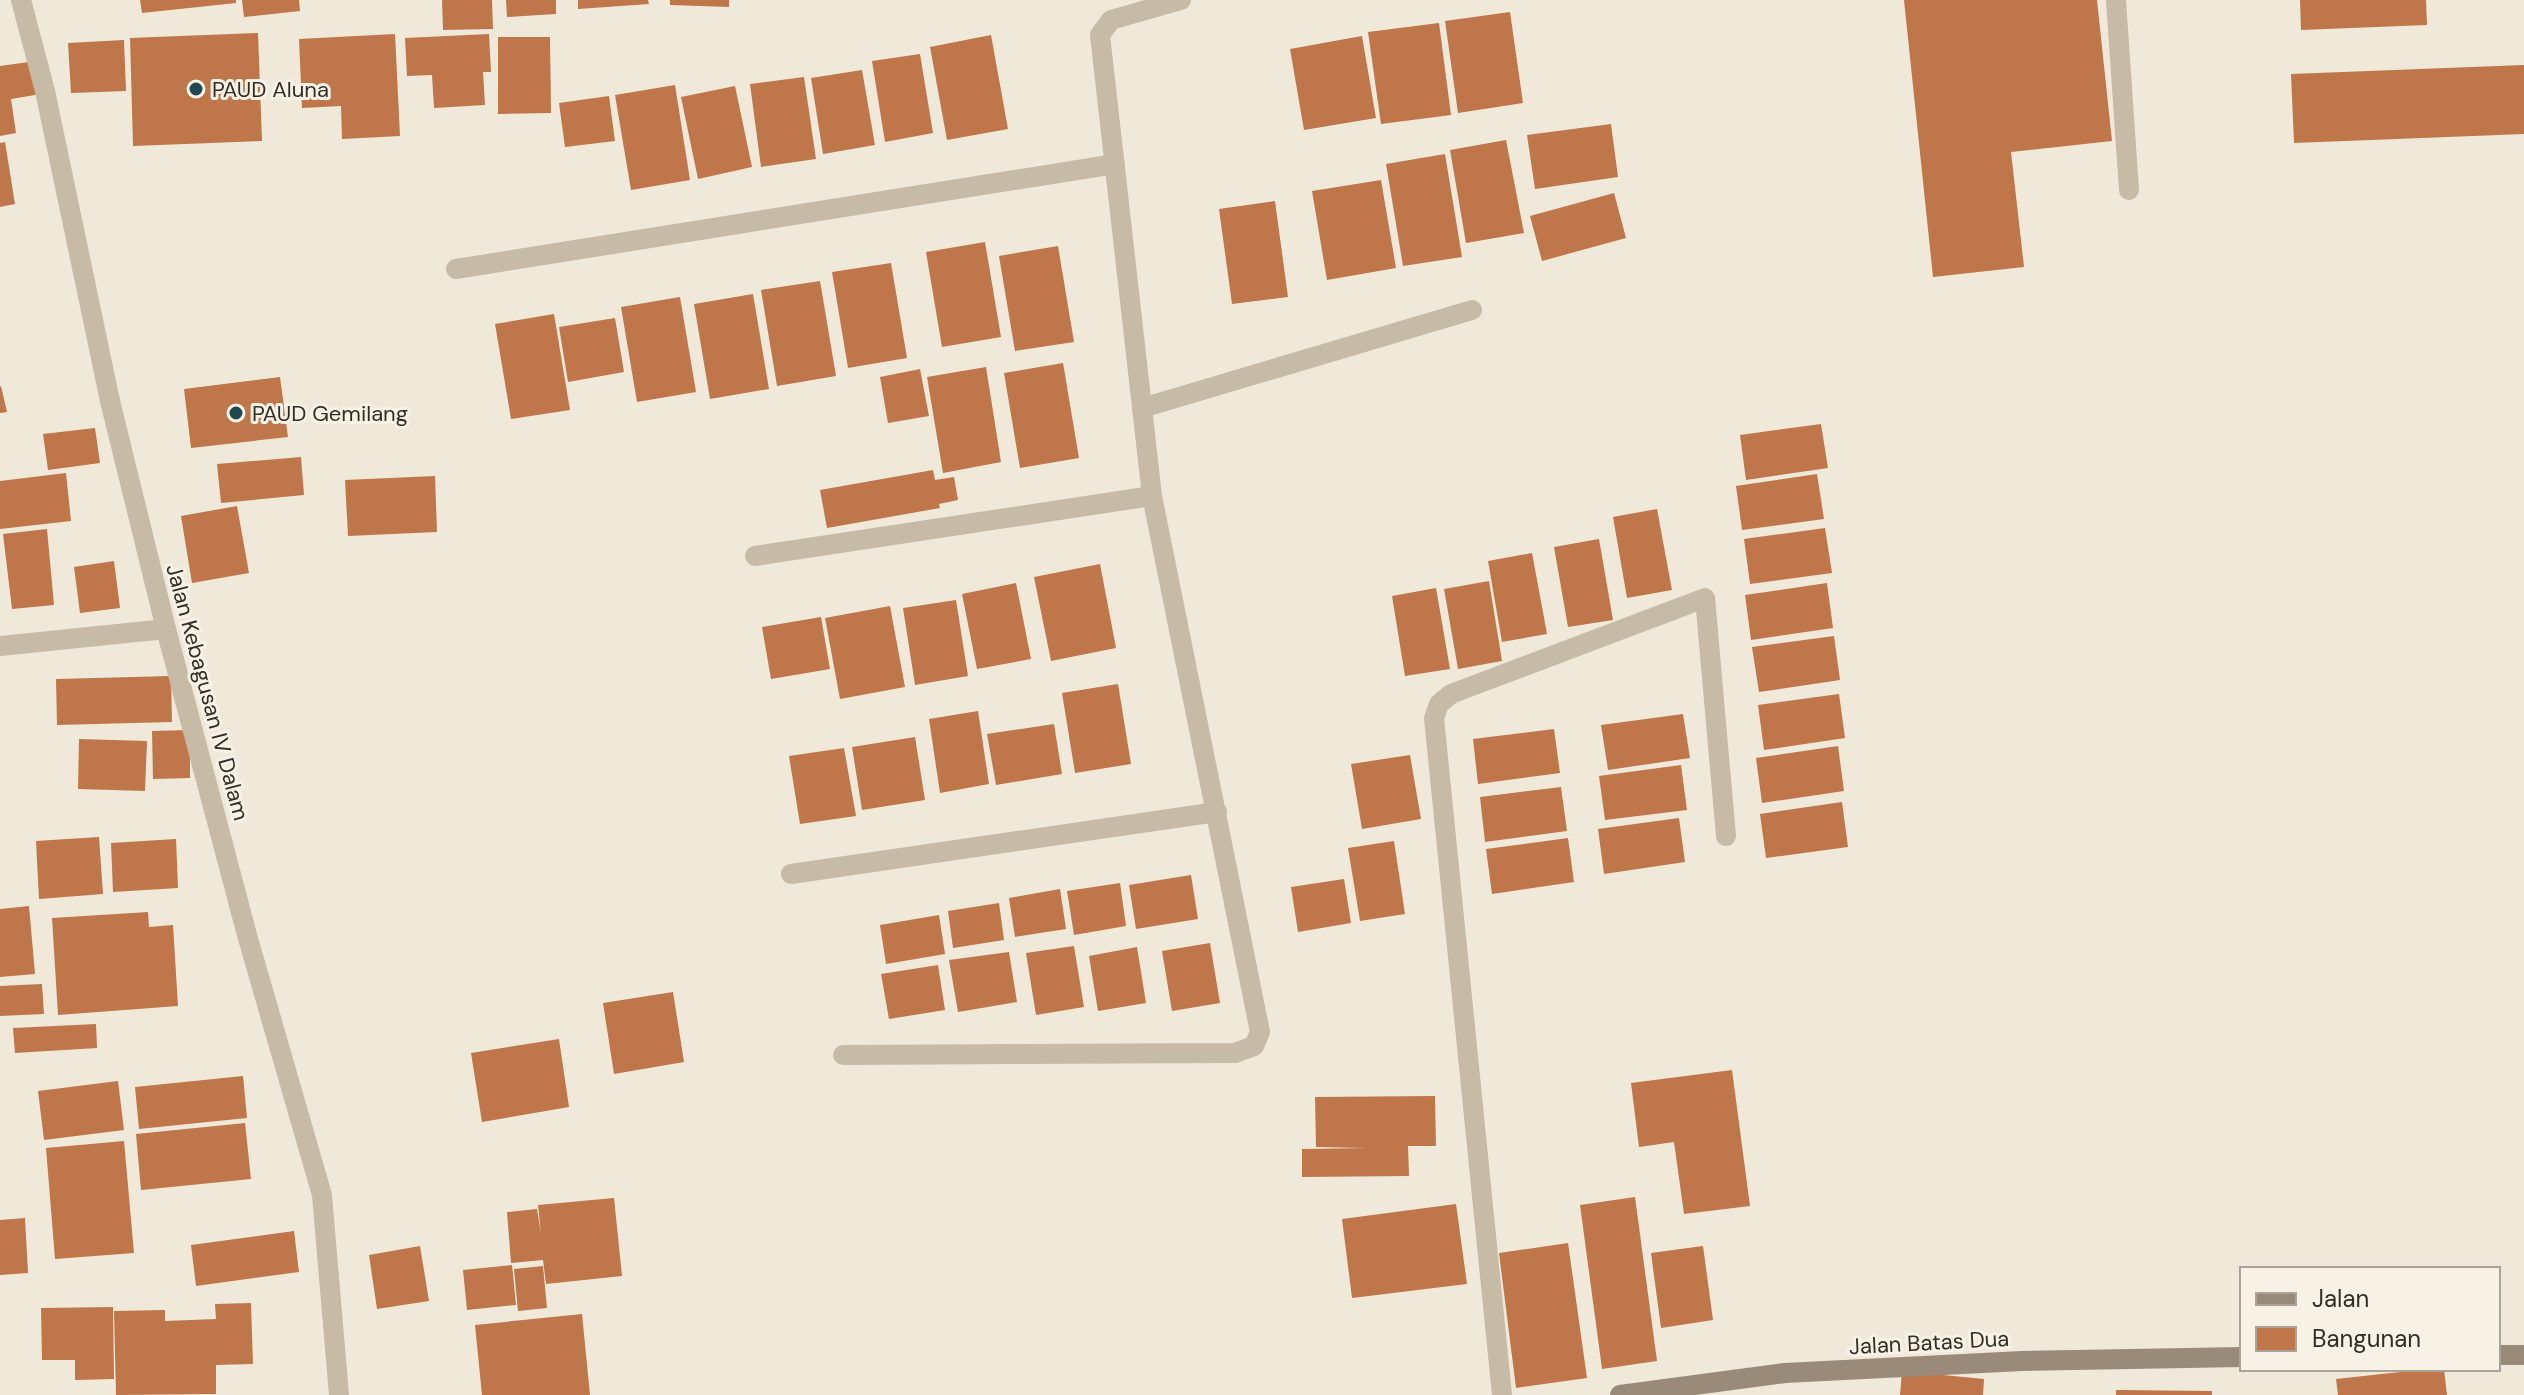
<svg xmlns="http://www.w3.org/2000/svg" width="2524" height="1395" font-family="'DM Sans',sans-serif">
<style>
.building{fill:#be764a}
.lines{fill:none;stroke-linecap:round;stroke-linejoin:round}
.street{stroke:#c7baa7;stroke-width:20}
.secondary{stroke:#9a8a79;stroke-width:20}
.poi-dot{fill:#1f4852;stroke:#f8f2e6;stroke-width:3}
.labels{text-anchor:middle;stroke-width:6;stroke-linejoin:round;paint-order:stroke}
.poi-label{font-size:22px;fill:#342d27;stroke:#f8f2e6;text-anchor:start}
.street-label{font-size:22px;fill:#342d27;stroke:#f8f2e6}
</style>
<rect width="100%" height="100%" fill="#f0e9da"/>
<g class="building">
<polygon points="140,0 236,0 236,3 142,13"/>
<polygon points="242,0 299,0 300,11 244,17"/>
<polygon points="442,0 492,0 493,29 443,30"/>
<polygon points="506,0 556,0 556,14 507,17"/>
<polygon points="578,0 648,0 649,4 578,9"/>
<polygon points="670,0 729,0 729,7 670,5"/>
<polygon points="1904,0 2097,0 2112,141 2011,152 2024,267 1933,277"/>
<polygon points="2300,0 2426,0 2427,25 2301,30"/>
<polygon points="1510,12 1523,103 1458,113 1445,21"/>
<polygon points="1439,23 1451,115 1381,124 1368,32"/>
<polygon points="258,33 262,141 133,146 130,38"/>
<polygon points="395,34 400,136 342,139 341,106 302,108 299,39"/>
<polygon points="489,34 491,72 483,72 485,105 434,108 432,75 407,76 405,38"/>
<polygon points="991,35 1008,129 947,140 930,47"/>
<polygon points="1362,36 1376,118 1304,130 1290,49"/>
<polygon points="498,37 550,37 551,113 498,114"/>
<polygon points="124,40 126,91 71,93 68,43"/>
<polygon points="920,54 933,133 885,142 872,61"/>
<polygon points="36,61 41,94 11,99 16,133 0,136 0,66"/>
<polygon points="2524,65 2524,134 2294,143 2291,74"/>
<polygon points="862,70 875,145 823,154 811,78"/>
<polygon points="804,77 816,159 761,167 750,84"/>
<polygon points="675,85 690,180 631,190 615,95"/>
<polygon points="735,86 752,167 698,179 681,97"/>
<polygon points="609,96 615,141 565,147 559,103"/>
<polygon points="1611,124 1618,177 1535,189 1527,135"/>
<polygon points="1506,140 1524,233 1466,243 1450,150"/>
<polygon points="5,142 15,204 0,207 0,143"/>
<polygon points="1445,154 1462,257 1403,266 1386,164"/>
<polygon points="1381,180 1396,268 1327,280 1312,191"/>
<polygon points="1614,193 1626,238 1542,261 1530,216"/>
<polygon points="1275,201 1288,297 1232,304 1219,209"/>
<polygon points="985,242 1001,337 942,347 926,252"/>
<polygon points="1058,246 1074,342 1015,351 999,256"/>
<polygon points="891,263 907,358 848,368 832,272"/>
<polygon points="820,281 836,376 777,386 761,290"/>
<polygon points="753,294 769,389 710,399 694,304"/>
<polygon points="680,297 696,392 637,402 621,307"/>
<polygon points="554,314 570,410 511,419 495,324"/>
<polygon points="615,318 624,372 568,382 559,327"/>
<polygon points="1063,363 1079,458 1020,468 1004,373"/>
<polygon points="986,367 1001,462 943,473 927,377"/>
<polygon points="920,369 929,416 888,423 880,377"/>
<polygon points="280,377 288,437 191,448 184,389"/>
<polygon points="1,386 7,412 0,413 0,387"/>
<polygon points="1821,424 1828,468 1746,480 1740,435"/>
<polygon points="95,428 100,463 48,470 43,434"/>
<polygon points="301,457 304,495 221,503 217,464"/>
<polygon points="933,470 935,480 954,477 958,500 939,504 940,508 827,528 820,490"/>
<polygon points="66,473 71,521 0,529 0,481"/>
<polygon points="1817,474 1824,519 1742,530 1736,486"/>
<polygon points="435,476 437,532 348,536 345,480"/>
<polygon points="237,506 249,573 192,583 181,516"/>
<polygon points="1657,509 1672,590 1627,598 1613,517"/>
<polygon points="1825,528 1832,573 1750,584 1744,539"/>
<polygon points="47,529 54,605 12,609 3,534"/>
<polygon points="1599,539 1613,620 1568,627 1554,547"/>
<polygon points="1532,553 1547,634 1502,642 1488,561"/>
<polygon points="114,561 120,608 80,613 74,567"/>
<polygon points="1100,564 1116,648 1051,661 1034,577"/>
<polygon points="1489,581 1502,661 1458,669 1444,589"/>
<polygon points="1016,583 1031,659 977,669 962,594"/>
<polygon points="1827,583 1833,628 1751,640 1745,595"/>
<polygon points="1436,588 1450,669 1405,676 1392,596"/>
<polygon points="956,600 968,676 915,685 903,608"/>
<polygon points="890,606 905,687 840,699 825,618"/>
<polygon points="821,617 830,669 771,679 762,627"/>
<polygon points="1834,636 1840,680 1759,692 1752,647"/>
<polygon points="171,676 172,722 57,725 56,679"/>
<polygon points="1118,684 1131,764 1075,773 1062,693"/>
<polygon points="1839,694 1845,738 1764,750 1758,705"/>
<polygon points="978,711 989,784 940,793 929,719"/>
<polygon points="1683,714 1690,758 1608,770 1601,725"/>
<polygon points="1054,724 1062,774 996,785 987,734"/>
<polygon points="1554,729 1560,773 1478,784 1473,739"/>
<polygon points="190,730 190,778 153,779 152,731"/>
<polygon points="915,737 925,800 862,810 852,747"/>
<polygon points="79,739 147,741 145,791 78,789"/>
<polygon points="1838,746 1844,791 1762,803 1756,758"/>
<polygon points="844,748 856,816 800,824 789,756"/>
<polygon points="1410,755 1421,819 1362,829 1351,764"/>
<polygon points="1681,765 1687,810 1605,820 1599,776"/>
<polygon points="1561,787 1567,831 1485,842 1480,797"/>
<polygon points="1842,802 1848,847 1766,858 1760,814"/>
<polygon points="1679,818 1685,862 1604,874 1598,829"/>
<polygon points="99,837 103,894 39,899 36,841"/>
<polygon points="1568,838 1574,882 1492,894 1486,849"/>
<polygon points="176,839 178,888 113,892 111,843"/>
<polygon points="1394,841 1405,914 1360,921 1348,848"/>
<polygon points="1191,875 1198,919 1136,929 1129,885"/>
<polygon points="1344,879 1351,923 1298,932 1291,887"/>
<polygon points="1120,883 1126,926 1074,935 1067,891"/>
<polygon points="1060,889 1066,929 1015,937 1009,898"/>
<polygon points="999,903 1004,940 953,948 948,911"/>
<polygon points="29,906 35,974 0,977 0,909"/>
<polygon points="148,912 149,927 173,925 178,1006 58,1015 52,918"/>
<polygon points="939,915 945,954 886,964 880,925"/>
<polygon points="1210,943 1220,1003 1172,1011 1162,951"/>
<polygon points="1074,946 1084,1007 1036,1015 1026,953"/>
<polygon points="1137,947 1146,1003 1098,1011 1089,956"/>
<polygon points="1009,952 1017,1002 958,1012 949,960"/>
<polygon points="938,965 945,1010 889,1019 881,974"/>
<polygon points="42,984 44,1014 0,1016 0,986"/>
<polygon points="673,992 684,1062 614,1074 603,1003"/>
<polygon points="96,1024 97,1048 15,1053 13,1028"/>
<polygon points="559,1039 569,1107 482,1122 471,1053"/>
<polygon points="1732,1070 1750,1206 1684,1214 1674,1142 1639,1147 1631,1083"/>
<polygon points="243,1076 247,1118 139,1129 135,1087"/>
<polygon points="118,1081 124,1130 44,1140 38,1091"/>
<polygon points="1435,1096 1436,1146 1408,1146 1409,1176 1302,1177 1302,1149 1368,1148 1316,1147 1315,1097"/>
<polygon points="245,1123 251,1179 141,1190 136,1134"/>
<polygon points="124,1141 134,1253 55,1259 46,1148"/>
<polygon points="1635,1197 1657,1361 1602,1369 1580,1205"/>
<polygon points="614,1198 622,1276 546,1284 543,1260 511,1263 507,1212 537,1209 541,1234 538,1205"/>
<polygon points="1456,1204 1467,1284 1352,1298 1342,1219"/>
<polygon points="25,1218 28,1273 0,1275 0,1220"/>
<polygon points="294,1231 299,1272 196,1286 191,1245"/>
<polygon points="1568,1243 1587,1378 1516,1388 1499,1253"/>
<polygon points="420,1246 429,1301 377,1309 369,1255"/>
<polygon points="1703,1246 1713,1320 1661,1328 1651,1253"/>
<polygon points="512,1265 516,1305 467,1310 463,1270"/>
<polygon points="543,1266 547,1308 518,1311 514,1269"/>
<polygon points="251,1303 253,1364 216,1365 216,1394 116,1395 114,1311 165,1310 165,1321 216,1319 215,1304"/>
<polygon points="113,1307 114,1379 75,1380 75,1360 42,1360 41,1308"/>
<polygon points="582,1314 590,1395 482,1395 475,1325"/>
<polygon points="2428,1369 2444,1369 2447,1395 2338,1395 2336,1379"/>
<polygon points="1902,1371 1984,1379 1983,1395 1900,1395"/>
<polygon points="2116,1390 2212,1391 2212,1395 2116,1395"/>
</g>
<g class="lines">
<g class="street">
<polyline points="21,0 45,91 110,401 166,629 247,935 322,1195 339,1395"/>
<polyline points="2116,0 2129,190"/>
<polyline points="456,269 1115,164"/>
<polyline points="1142,408 1472,310"/>
<polyline points="755,556 1152,496"/>
<polyline points="0,646 166,629"/>
<polyline points="791,874 1217,812"/>
<polyline points="843,1055 1235,1053 1254,1046 1260,1032 1152,496 1100,35 1111,20 1181,0"/>
<polyline points="1502,1395 1434,718 1439,704 1451,694 1705,598 1726,836"/>
</g>
<g class="secondary">
<polyline points="2498,1355 2524,1355"/>
<polyline points="1620,1395 1785,1373 2022,1361 2242,1357"/>
</g>
</g>
<g class="poi-dot">
<circle cx="196" cy="89" r="8"/>
<circle cx="236" cy="413" r="8"/>
</g>
<g class="labels">
<g class="poi-label">
<text x="212" y="97">PAUD Aluna</text>
<text x="252" y="421">PAUD Gemilang</text>
</g>
<g class="street-label">
<text transform="translate(208 692) rotate(75)" y="8">Jalan Kebagusan IV Dalam</text>
<text transform="translate(1929 1342) rotate(-3)" y="8">Jalan Batas Dua</text>
</g>
</g>
<rect x="2240" y="1267" width="260" height="104" fill="#f8f2e6" stroke="#aaa39a" stroke-width="2"/>
<rect x="2256" y="1293" width="40" height="12" fill="#9a8a79" stroke="#aaa39a" stroke-width="2"/>
<text x="2312" y="1307" font-size="24" fill="#342d27">Jalan</text>
<rect x="2256" y="1327" width="40" height="24" fill="#be764a" stroke="#aaa39a" stroke-width="2"/>
<text x="2312" y="1347" font-size="24" fill="#342d27">Bangunan</text>
</svg>
